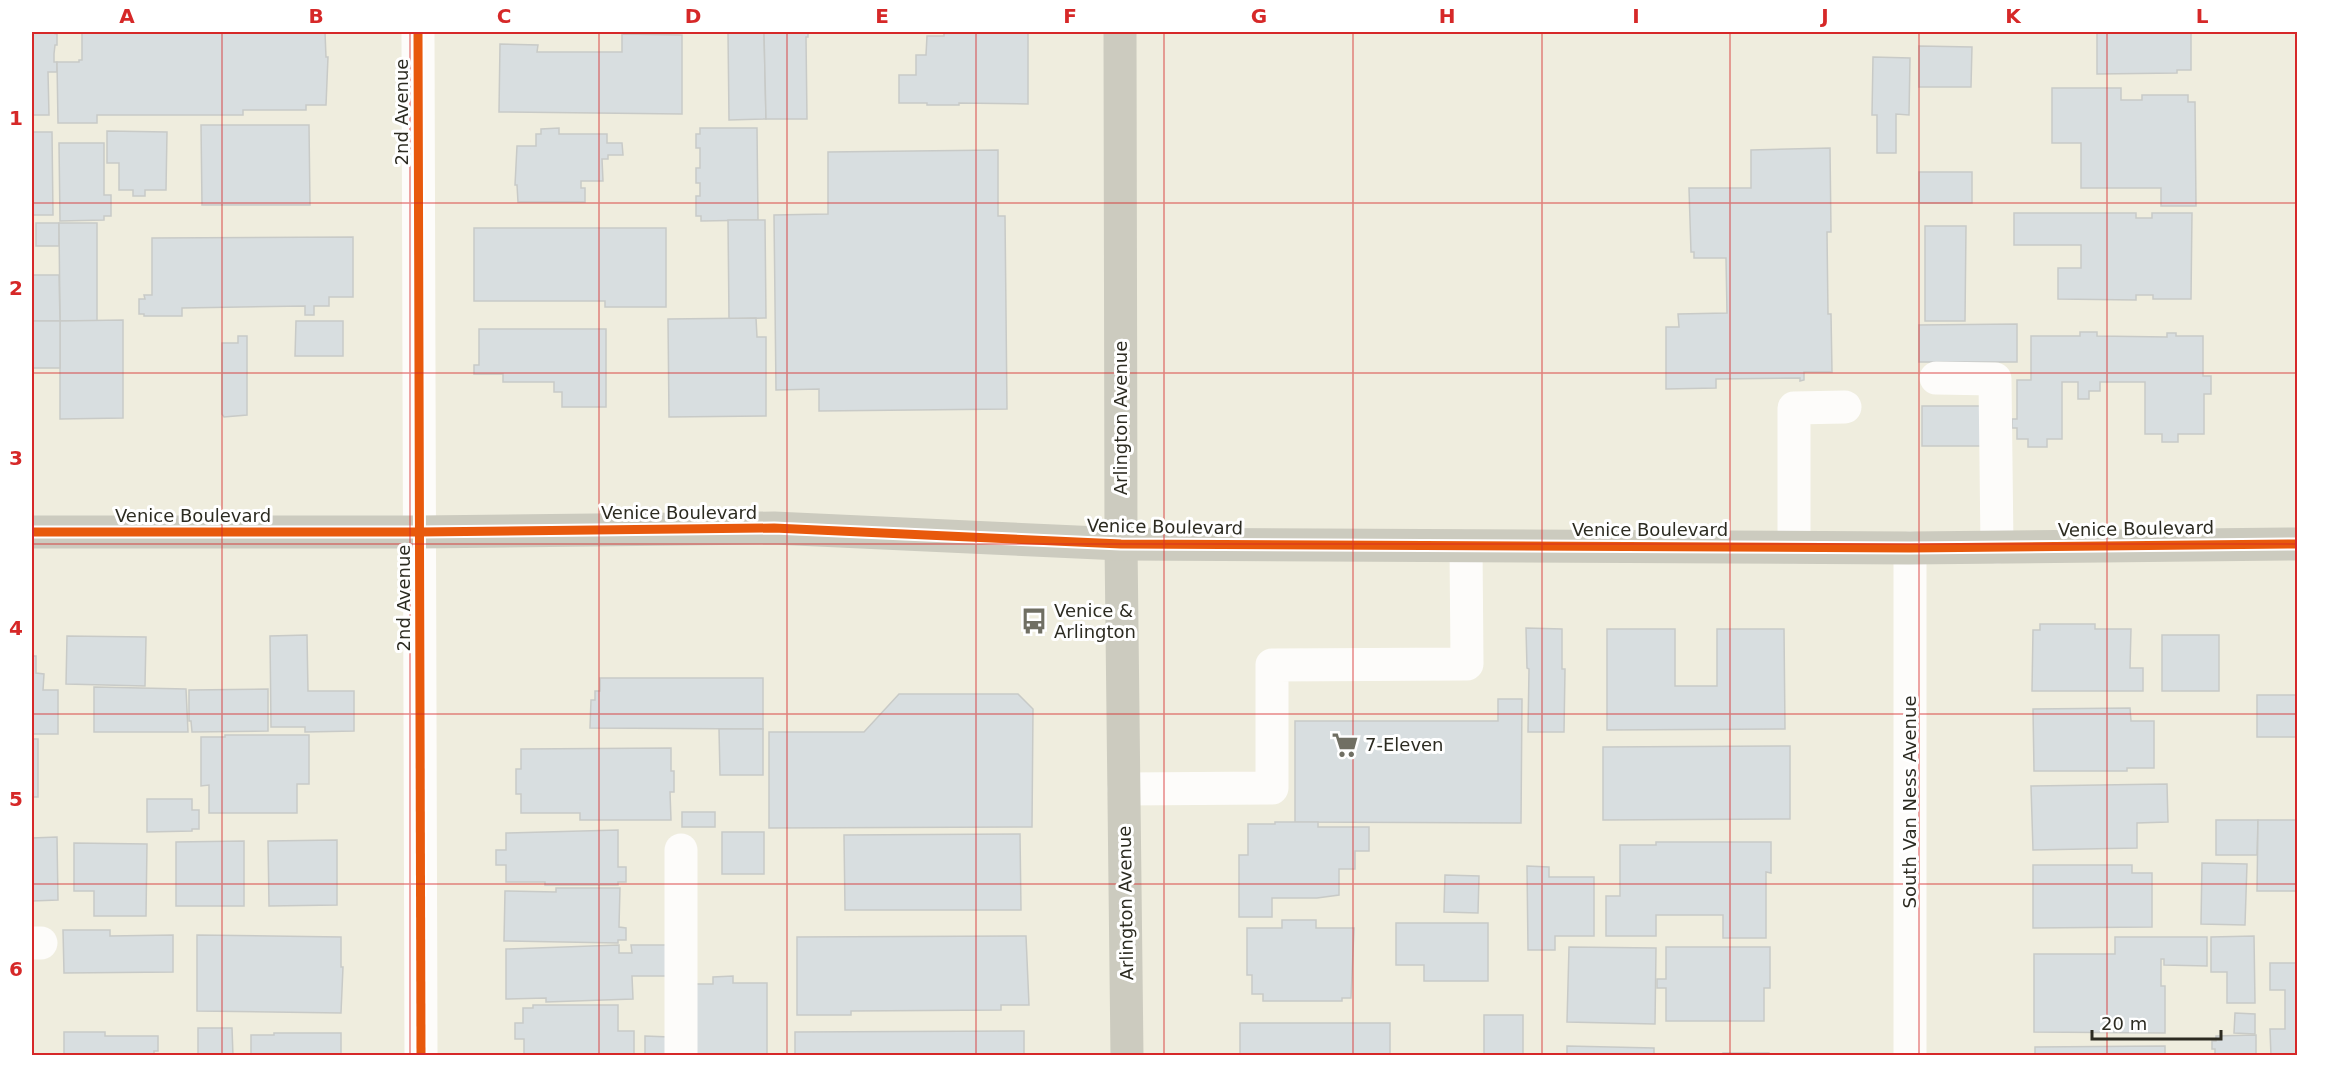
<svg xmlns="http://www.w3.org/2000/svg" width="2329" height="1087" font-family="'DejaVu Sans',sans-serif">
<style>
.building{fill:#d8dee0;stroke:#c8cac7;stroke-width:1.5}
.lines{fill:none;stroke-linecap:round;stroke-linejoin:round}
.minor{stroke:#fdfcfa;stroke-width:33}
.major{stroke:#cccbbf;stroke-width:33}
.cycleway-casing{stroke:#fff;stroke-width:13}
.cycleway{stroke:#e8590c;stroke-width:9}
.grid{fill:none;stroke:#d62828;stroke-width:1.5;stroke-opacity:0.55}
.labels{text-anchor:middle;stroke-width:6;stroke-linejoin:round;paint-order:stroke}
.street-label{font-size:18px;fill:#2c2b21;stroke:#fff}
.poi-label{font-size:18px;fill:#2c2b21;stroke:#fff;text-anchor:start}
.neatline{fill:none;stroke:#d62828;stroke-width:2}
.grid-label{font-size:20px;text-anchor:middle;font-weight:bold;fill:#d62828}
</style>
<rect width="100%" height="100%" fill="#efedde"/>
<g class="building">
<polygon points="32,32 48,32 57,34 57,45 55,45 54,54 54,62 57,62 57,72 48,72 49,115 32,115"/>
<polygon points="82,32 325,32 326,57 328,57 326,105 306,105 306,110 243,110 243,115 97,115 97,123 58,123 57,62 79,62 79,60 82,60"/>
<polygon points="728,32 764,32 766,119 729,120"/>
<polygon points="764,32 808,32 808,37 806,37 807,119 766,119"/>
<polygon points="944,32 1028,32 1028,104 959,103 959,105 927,105 927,103 899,103 899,75 916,75 916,55 926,55 927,36 944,36"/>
<polygon points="2097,32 2191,32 2191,70 2177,70 2177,73 2097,74"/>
<polygon points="622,34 682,35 682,114 499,112 500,44 538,45 537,52 622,52"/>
<polygon points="1919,46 1972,47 1971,87 1919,87"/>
<polygon points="1873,57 1910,58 1909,115 1896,114 1896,153 1877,153 1877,115 1872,115"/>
<polygon points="2052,88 2121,88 2121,100 2142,100 2142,95 2188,95 2188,102 2195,102 2196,206 2161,206 2161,188 2081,188 2081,143 2052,143"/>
<polygon points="201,125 309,125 310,205 202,205"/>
<polygon points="559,128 559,134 607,134 607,143 622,143 623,155 608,155 608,159 602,159 603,181 581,181 581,188 585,188 585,202 518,202 517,185 515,185 517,146 536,146 536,134 541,134 541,129"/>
<polygon points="700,128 757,128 758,220 701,221 701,216 696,216 696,196 700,196 700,183 696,183 696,168 700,168 700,148 696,148 696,134 700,134"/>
<polygon points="107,131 167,132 166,190 145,190 145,196 133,196 133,190 119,190 119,163 107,163"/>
<polygon points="32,132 52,132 53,215 32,215"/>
<polygon points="59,143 104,143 104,195 111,195 111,216 104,216 104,220 60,221"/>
<polygon points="1830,148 1831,232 1827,232 1828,314 1831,314 1832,372 1804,372 1804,380 1800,381 1800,378 1716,379 1716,388 1666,389 1666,327 1679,327 1678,314 1727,313 1726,258 1694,258 1694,252 1691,252 1689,188 1751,188 1751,150"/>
<polygon points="998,150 998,216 1005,216 1007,409 819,411 819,389 776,390 774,215 828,214 828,152"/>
<rect x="1919" y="172" width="53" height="31"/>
<polygon points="2014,213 2136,213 2136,218 2152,218 2152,213 2192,213 2191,299 2153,299 2153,295 2136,295 2136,300 2058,299 2058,268 2081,268 2081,245 2014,245"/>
<polygon points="728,220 765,220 766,318 729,319"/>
<rect x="36" y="223" width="23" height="23"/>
<polygon points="59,223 97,223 97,321 60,321"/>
<polygon points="1925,226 1966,226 1965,321 1925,321"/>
<polygon points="474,228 666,228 666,307 605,307 605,301 474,301"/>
<polygon points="353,237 353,297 329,297 329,306 314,306 314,315 305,315 305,306 182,308 182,316 144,316 144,314 139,314 139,299 145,299 144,295 152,295 152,238"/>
<polygon points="32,275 59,275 60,321 32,321"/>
<polygon points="756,318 757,337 766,337 766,416 669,417 668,319"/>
<polygon points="123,320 123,418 60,419 60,321"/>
<rect x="32" y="321" width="28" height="47"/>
<polygon points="296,321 343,321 343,356 295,356"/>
<polygon points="2017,324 2017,362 1919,362 1919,325"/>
<polygon points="479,329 606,329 606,407 562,407 562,392 554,392 554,382 503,382 503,374 474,374 474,365 479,365"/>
<polygon points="2080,332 2097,332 2097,336 2167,337 2167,333 2176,333 2176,336 2203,336 2203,376 2211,376 2211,394 2204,394 2204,434 2178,434 2178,442 2162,442 2162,434 2145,434 2145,382 2100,382 2100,391 2089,391 2089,399 2078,399 2078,382 2062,382 2062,439 2047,439 2047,447 2028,447 2028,439 2017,439 2017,428 2012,428 2012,419 2017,419 2017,380 2031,380 2031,336 2080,336"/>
<polygon points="238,336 247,336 247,415 224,417 222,414 222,343 238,343"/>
<rect x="1922" y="406" width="65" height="40"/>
<polygon points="2040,624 2095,624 2095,629 2131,629 2130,668 2143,668 2143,691 2032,691 2033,630 2040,630"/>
<polygon points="1526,628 1562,629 1562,669 1565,669 1564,732 1528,732 1529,669 1527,668"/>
<polygon points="1607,629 1675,629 1675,686 1717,686 1717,629 1784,629 1785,729 1607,730"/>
<polygon points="307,635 308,691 354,691 354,731 305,732 305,727 271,727 270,636"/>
<rect x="2162" y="635" width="57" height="56"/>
<polygon points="67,636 146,637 145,686 66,684"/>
<polygon points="32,656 36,656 36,673 44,674 43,690 58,690 58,734 32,734"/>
<polygon points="600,678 763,678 763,729 590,728 591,700 595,700 595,691 600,691"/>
<polygon points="94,687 186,689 188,732 94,732"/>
<polygon points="268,689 268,731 192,732 191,721 189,721 189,690"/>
<polygon points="899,694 1018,694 1033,709 1032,827 769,828 769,732 864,732"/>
<rect x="2257" y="695" width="41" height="42"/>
<polygon points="1498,699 1522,699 1521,823 1295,822 1295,721 1498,721"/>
<polygon points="2130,708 2131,721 2154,721 2154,768 2127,768 2127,771 2034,771 2033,709"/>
<polygon points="719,729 763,729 763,775 720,775"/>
<polygon points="225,735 309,735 309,784 297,784 297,813 209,813 209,785 201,786 201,737 225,737"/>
<rect x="32" y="739" width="6" height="58"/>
<polygon points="1790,746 1790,819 1603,820 1603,747"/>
<polygon points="671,748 671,771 674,771 674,792 670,792 671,820 580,820 580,813 521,813 521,794 516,794 516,769 521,769 521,749"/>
<polygon points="2167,784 2168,822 2137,823 2137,848 2033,850 2031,786"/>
<polygon points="147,799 192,799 192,810 199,810 199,829 192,829 192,831 147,832"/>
<rect x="682" y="812" width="33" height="15"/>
<polygon points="2216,820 2258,820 2257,855 2216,855"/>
<polygon points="2258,820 2298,820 2298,891 2257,891"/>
<polygon points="1275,822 1318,822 1318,827 1369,827 1369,851 1355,851 1355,869 1339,869 1339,895 1317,898 1272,898 1272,917 1239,917 1239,855 1248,855 1248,824 1275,824"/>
<polygon points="618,830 618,867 626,867 626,882 618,882 618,885 545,885 545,882 506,882 506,865 496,865 496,850 506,850 506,833"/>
<rect x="722" y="832" width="42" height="42"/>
<polygon points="1020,834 1021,910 845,910 844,835"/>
<polygon points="57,837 58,900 32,901 32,838"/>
<polygon points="337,840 337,905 269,906 268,841"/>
<polygon points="244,841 244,906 176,906 176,842"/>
<polygon points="1656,842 1771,842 1771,873 1766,872 1766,938 1723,938 1723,915 1656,915 1656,936 1606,936 1606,896 1620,896 1620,845 1656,845"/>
<polygon points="74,843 147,844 146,916 94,916 94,891 74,891"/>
<polygon points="2202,863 2247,864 2245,925 2201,924"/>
<polygon points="2033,865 2132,865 2132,873 2152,873 2152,927 2033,928"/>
<polygon points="1527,866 1549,867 1549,877 1594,877 1594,936 1555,936 1555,950 1528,950"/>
<polygon points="1445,875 1479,876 1478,913 1444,912"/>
<polygon points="556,888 620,888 619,927 626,928 626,940 618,940 618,943 504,941 505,891 556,892"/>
<polygon points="1282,920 1316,920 1316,928 1354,928 1351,998 1342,998 1342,1001 1263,1001 1263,994 1252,994 1252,975 1247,975 1247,928 1282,928"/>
<polygon points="1396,923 1488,923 1488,981 1424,981 1424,965 1396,965"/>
<polygon points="63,930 110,930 110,936 173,935 173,972 64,973"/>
<polygon points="197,935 341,937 341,967 343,967 341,1013 197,1011"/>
<polygon points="1026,936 1029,1005 1001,1005 1001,1010 851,1011 851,1015 797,1015 797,937"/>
<polygon points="2254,936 2255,1003 2227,1003 2227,972 2211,972 2211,937"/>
<polygon points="2115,937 2207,937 2207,966 2164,965 2164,959 2161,959 2161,986 2165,986 2165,1033 2034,1032 2034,954 2115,954"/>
<polygon points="619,945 619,953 632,953 631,945 670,945 670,976 632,976 633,999 546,1002 546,998 506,999 506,949"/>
<polygon points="1569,947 1656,948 1655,1024 1567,1022"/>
<polygon points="1666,947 1770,947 1770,988 1764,988 1764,1021 1666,1021 1666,988 1657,988 1657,979 1666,979"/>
<polygon points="2270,963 2298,963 2298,1056 2271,1056 2270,1029 2285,1029 2285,990 2270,990"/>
<polygon points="733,976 733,983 767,983 767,1056 693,1056 693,984 713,984 713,977"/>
<polygon points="533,1005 618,1005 618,1031 634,1031 634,1056 524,1056 524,1039 515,1039 515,1023 523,1023 523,1008 533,1008"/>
<polygon points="2235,1013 2255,1014 2255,1034 2234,1033"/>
<rect x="1484" y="1015" width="39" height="41"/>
<polygon points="1240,1023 1390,1023 1390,1056 1243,1056 1243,1054 1240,1054"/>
<polygon points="198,1028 232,1028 233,1056 198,1056"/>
<polygon points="1024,1031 1024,1056 795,1056 795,1032"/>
<polygon points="64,1032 105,1032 105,1036 158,1036 158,1051 154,1051 154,1056 64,1056"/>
<polygon points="274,1033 341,1033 341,1056 244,1056 244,1054 251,1054 251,1035 274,1035"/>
<polygon points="2256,1035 2256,1056 2215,1056 2215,1049 2212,1049 2212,1041 2216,1041 2216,1036"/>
<polygon points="645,1036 670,1037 668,1056 645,1056"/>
<polygon points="1567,1046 1654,1048 1654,1056 1567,1056"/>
<polygon points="2165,1046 2165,1056 2035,1056 2035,1047"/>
<rect x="1723" y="1053" width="46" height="3"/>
</g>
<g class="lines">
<g class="minor">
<polyline points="418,32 421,1056"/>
<polyline points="1936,378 1995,379 1997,547"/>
<polyline points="1794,547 1794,408 1845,407"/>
<polyline points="1910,548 1910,1056"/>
<polyline points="1124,789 1272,788 1272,665 1467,664 1466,546"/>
<polyline points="681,850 681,1056"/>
<polyline points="32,943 41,943"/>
</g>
<g class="major">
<polyline points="1120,32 1121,544 1127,1056"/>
<polyline points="32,532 420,532 774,528 1121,544 1910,548 2298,544"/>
</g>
<g class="cycleway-casing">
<g id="cycleway">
<polyline points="418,32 421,1056"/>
<polyline points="32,532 420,532 774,528 1121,544 1910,548 2298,544"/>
</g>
</g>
<use href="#cycleway" class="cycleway"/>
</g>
<path class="grid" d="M222,32v1024M410,32v1024M599,32v1024M787,32v1024M976,32v1024M1164,32v1024M1353,32v1024M1542,32v1024M1730,32v1024M1919,32v1024M2107,32v1024M32,203h2266M32,373h2266M32,544h2266M32,714h2266M32,884h2266"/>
<defs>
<g id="bus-bare" transform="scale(2.07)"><path d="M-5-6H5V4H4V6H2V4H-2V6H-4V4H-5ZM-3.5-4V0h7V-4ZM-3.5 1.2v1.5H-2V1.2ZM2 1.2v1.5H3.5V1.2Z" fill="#706f63" stroke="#fff" stroke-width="2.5" paint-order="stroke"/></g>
<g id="supermarket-bare" transform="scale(2.07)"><path d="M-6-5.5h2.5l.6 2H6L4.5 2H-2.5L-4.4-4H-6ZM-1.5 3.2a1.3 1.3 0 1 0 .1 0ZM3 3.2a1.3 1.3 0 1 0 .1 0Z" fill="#706f63" stroke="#fff" stroke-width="2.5" paint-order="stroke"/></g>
</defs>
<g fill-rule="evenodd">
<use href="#bus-bare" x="1034" y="621"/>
<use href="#supermarket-bare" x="1345" y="745"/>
</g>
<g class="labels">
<g class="street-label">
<text transform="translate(402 112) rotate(-90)" y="6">2nd Avenue</text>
<text transform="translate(1121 418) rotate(-90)" y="6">Arlington Avenue</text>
<text x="679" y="519">Venice Boulevard</text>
<text x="193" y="522">Venice Boulevard</text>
<text transform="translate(1165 527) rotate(1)" y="6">Venice Boulevard</text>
<text transform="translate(2136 529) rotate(-1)" y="6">Venice Boulevard</text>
<text x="1650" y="536">Venice Boulevard</text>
<text transform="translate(404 598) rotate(-90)" y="6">2nd Avenue</text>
<text transform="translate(1910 802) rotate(-90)" y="6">South Van Ness Avenue</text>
<text transform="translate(1126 903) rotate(-91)" y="6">Arlington Avenue</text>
</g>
<g class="poi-label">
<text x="1054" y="617">Venice &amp;<tspan x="1054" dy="21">Arlington</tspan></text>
<text x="1365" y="751">7-Eleven</text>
</g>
</g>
<rect width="2329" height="1087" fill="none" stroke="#ffffff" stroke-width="66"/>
<path d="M2092 1030v9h129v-9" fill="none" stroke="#2c2b21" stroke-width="3"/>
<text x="2101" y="1030" font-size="18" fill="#2c2b21" stroke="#ffffff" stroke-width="4.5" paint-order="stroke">20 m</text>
<rect x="33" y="33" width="2263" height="1021" class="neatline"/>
<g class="grid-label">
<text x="127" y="23">A</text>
<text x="316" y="23">B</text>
<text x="504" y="23">C</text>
<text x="693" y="23">D</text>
<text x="882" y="23">E</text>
<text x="1070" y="23">F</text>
<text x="1259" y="23">G</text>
<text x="1447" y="23">H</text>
<text x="1636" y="23">I</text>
<text x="1825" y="23">J</text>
<text x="2013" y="23">K</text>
<text x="2202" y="23">L</text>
<text x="16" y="125">1</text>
<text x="16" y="295">2</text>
<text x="16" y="465">3</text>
<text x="16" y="635">4</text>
<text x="16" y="806">5</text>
<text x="16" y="976">6</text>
</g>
</svg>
